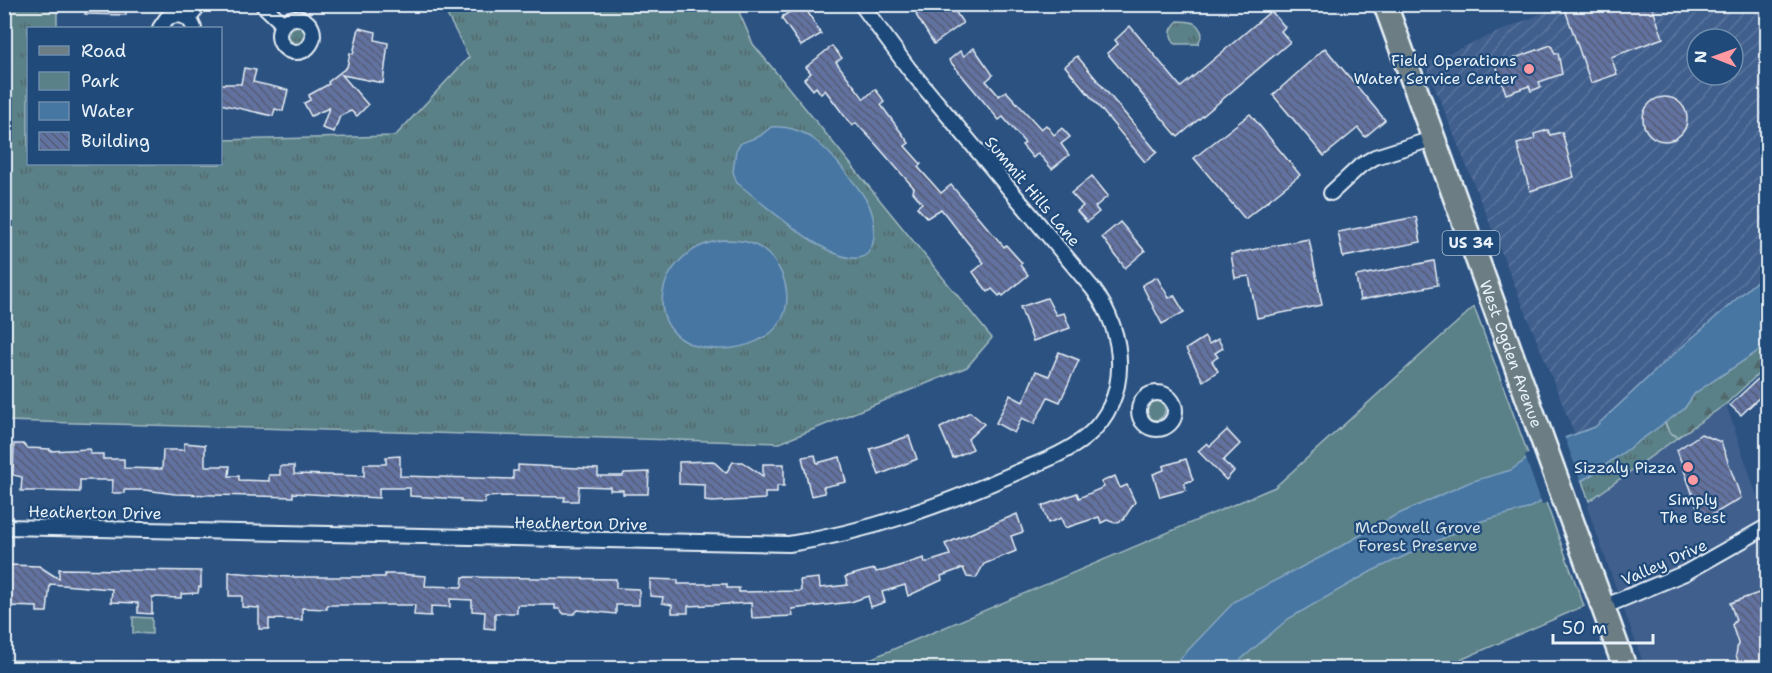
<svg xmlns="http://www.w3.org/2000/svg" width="1772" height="673" font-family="'Shantell Sans',sans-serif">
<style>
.built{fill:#3f5f8d}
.industrial{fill:url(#industrial-furrows);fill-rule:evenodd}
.grass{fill:url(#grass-tufts);stroke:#a1b9c0;stroke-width:1.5}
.forest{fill:url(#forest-firs);stroke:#a1b9c0;stroke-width:1.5}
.green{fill:#5a8187;stroke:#a1b9c0;stroke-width:1.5}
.water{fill:#4676a2;stroke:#87a7c4;stroke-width:1.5}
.pier{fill:#2c5282}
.building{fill:url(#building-back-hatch);stroke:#e8f1f8;stroke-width:1.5}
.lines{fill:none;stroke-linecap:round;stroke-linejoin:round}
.minor-casing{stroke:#e8f1f8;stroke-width:18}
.primary-casing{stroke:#e8f1f8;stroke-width:27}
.minor{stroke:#1f4a7a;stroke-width:14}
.primary{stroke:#6c7e84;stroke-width:22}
.poi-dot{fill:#ff9aa2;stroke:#1f4a7a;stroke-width:2}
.labels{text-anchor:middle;stroke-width:4.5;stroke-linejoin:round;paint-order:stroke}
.shield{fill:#1f4a7a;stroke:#acbfd2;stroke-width:1.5}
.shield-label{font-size:15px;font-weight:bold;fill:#e8f1f8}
.poi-label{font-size:16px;fill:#e8f1f8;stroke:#1f4a7a;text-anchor:end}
.street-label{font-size:16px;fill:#e8f1f8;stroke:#1f4a7a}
.park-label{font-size:16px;fill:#d3e0e7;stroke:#1f4a7a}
</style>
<defs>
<pattern id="industrial-furrows" width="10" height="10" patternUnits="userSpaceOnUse" patternTransform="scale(1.5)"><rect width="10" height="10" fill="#3f5f8d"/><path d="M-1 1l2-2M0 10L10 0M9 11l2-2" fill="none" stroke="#5b769e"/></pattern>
<pattern id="grass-tufts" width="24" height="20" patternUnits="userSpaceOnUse" patternTransform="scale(1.5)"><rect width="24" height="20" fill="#5a8187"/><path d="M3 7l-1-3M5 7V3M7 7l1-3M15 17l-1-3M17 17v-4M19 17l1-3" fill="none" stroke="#51676c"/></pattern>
<pattern id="forest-firs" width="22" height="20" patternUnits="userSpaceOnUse" patternTransform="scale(1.5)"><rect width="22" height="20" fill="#5a8187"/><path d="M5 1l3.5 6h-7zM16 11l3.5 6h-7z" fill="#51676c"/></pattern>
<pattern id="building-back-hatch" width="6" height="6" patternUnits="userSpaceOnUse" patternTransform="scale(1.5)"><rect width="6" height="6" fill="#6272a0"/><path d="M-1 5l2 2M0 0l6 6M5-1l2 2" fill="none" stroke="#545d75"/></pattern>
</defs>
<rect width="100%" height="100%" fill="#2c5282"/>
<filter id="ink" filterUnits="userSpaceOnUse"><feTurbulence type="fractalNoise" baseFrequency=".0167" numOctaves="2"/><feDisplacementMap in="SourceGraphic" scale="12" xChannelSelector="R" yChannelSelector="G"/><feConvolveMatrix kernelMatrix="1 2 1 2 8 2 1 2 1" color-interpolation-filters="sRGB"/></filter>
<g filter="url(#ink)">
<polygon class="built" points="1726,404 1767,526 1767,668 1645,668 1588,510 1589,501"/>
<path class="industrial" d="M1557,5h210v267l-101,89 -71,66 -20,8 -150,-372 132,-56zM1697,39h36v36h-36z"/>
<g class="grass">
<polygon points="5,5 57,5 57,28 28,28 28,164 220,164 221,140 395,136 469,57 442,5 736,5 753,44 992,338 967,367 780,443 5,421"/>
<path d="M1178,21c12,0 20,0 24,13l-4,10h-23c-6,-9 -6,-15 3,-23z"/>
<circle cx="298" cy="35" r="9"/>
<circle cx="1155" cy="410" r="10"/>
<polygon points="1665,422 1669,432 1678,437 1589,501 1582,481"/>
</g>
<polygon class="forest" points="1767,345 1767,366 1726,404 1678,437 1669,432 1665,422 1684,409 1695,393"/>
<g class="green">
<polygon points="1474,307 1584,606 1442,668 849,668 1275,487"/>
<polygon points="133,617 152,618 152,634 133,633"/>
<polygon points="4,660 5,660 724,668 5,668"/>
</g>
<g class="water">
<path d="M771,127c32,-3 54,19 72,42 17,22 34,37 31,67 -6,68 -119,-41 -137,-53l-4,-11 3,-22 5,-7 19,-7z"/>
<path d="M723,240c9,0 19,0 27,3 28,9 46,48 32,76 -10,20 -37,29 -59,30 -86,3 -76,-99 0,-109z"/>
<polygon points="1767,272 1767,345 1695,393 1684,409 1590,476 1527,509 1478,522 1372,571 1288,619 1231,668 1171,668 1235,601 1329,553 1394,516 1470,482 1511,470 1548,444 1595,427 1666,361"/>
</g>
<polygon class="pier" points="1564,436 1582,484 1542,505 1525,456 1546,442"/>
<g class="building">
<polygon points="86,4 126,4 126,15 85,14"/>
<polygon points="803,4 821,34 801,46 782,19 783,16"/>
<polygon points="931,4 964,4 955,11 963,23 934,44 916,15"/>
<polygon points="1563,4 1651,4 1663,38 1611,57 1617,74 1591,83"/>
<polygon points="1271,11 1285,27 1281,31 1290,42 1178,137 1107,53 1118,44 1115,40 1130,26 1181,87"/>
<polygon points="359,28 376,32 375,40 388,43 383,83 342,75 368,105 357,116 351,111 340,116 334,132 322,128 329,108 311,116 304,103 310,100 309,95 329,84 328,82 347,67 350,53 353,54"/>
<polygon points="1551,45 1555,54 1558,53 1562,74 1539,82 1541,87 1531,91 1529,86 1506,94 1496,65"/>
<polygon points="832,46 842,58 836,62 864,99 875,89 882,98 884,102 881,105 909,143 905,146 921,164 918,167 941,193 951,185 1004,247 1006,245 1022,263 1020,265 1028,275 1003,296 1001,294 999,296 992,289 988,292 978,279 973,272 984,263 941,209 927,218 917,207 922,203 913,192 914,188 873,141 856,123 852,126 825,90 821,94 816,87 813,90 804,79 811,73 806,67"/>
<polygon points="974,48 993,75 986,81 999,96 1006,91 1041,129 1046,125 1054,135 1062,128 1070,137 1061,144 1069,155 1052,169 1038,153 1033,158 1022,145 1025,143 1003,117 999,120 949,60 960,51 964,56"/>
<polygon points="1325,48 1385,120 1365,137 1358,128 1324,156 1273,95"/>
<polygon points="1077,56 1157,152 1145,162 1065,66"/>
<polygon points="244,68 256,70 253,82 288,90 283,111 275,109 273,116 220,104 220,84 241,84"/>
<circle cx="1665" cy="119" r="22"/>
<polygon points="1250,114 1300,175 1245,219 1194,158"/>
<polygon points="1548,130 1550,135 1562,132 1574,177 1530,191 1517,144 1535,139 1534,134"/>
<polygon points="1092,176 1108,196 1095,207 1099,212 1087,222 1077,211 1083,206 1071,193"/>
<polygon points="1416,217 1421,242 1343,257 1338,232"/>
<polygon points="1120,222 1145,251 1125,268 1102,237"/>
<polygon points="1309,239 1322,305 1257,318 1249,276 1235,278 1231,254"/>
<polygon points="1434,261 1438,285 1360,300 1356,276"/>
<polygon points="1157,277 1169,298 1174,295 1184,312 1162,324 1142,285"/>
<polygon points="1047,298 1056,315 1064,313 1070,328 1033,341 1020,307"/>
<polygon points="1205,337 1209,344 1218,339 1223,348 1215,353 1218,357 1212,361 1218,371 1203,381 1186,349"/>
<polygon points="1059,352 1079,360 1060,402 1048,397 1034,424 1022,418 1014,433 996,423 1010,395 1023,402 1036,371 1049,376"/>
<polygon points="1760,377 1767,390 1741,415 1730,405"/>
<polygon points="970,412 984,424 968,439 973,449 953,458 940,428"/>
<polygon points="1227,430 1240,444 1223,461 1234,471 1226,480 1198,451 1207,443 1210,446"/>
<polygon points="1701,434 1721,442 1741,498 1702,521 1677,450"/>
<polygon points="909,436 917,459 879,475 870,449"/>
<polygon points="184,443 205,445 205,466 230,466 229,476 239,476 239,480 269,481 269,475 280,475 280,466 294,466 294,474 364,476 364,464 386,464 386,457 400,456 400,476 513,479 513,471 518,471 518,465 598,469 598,476 623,476 624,473 649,472 648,494 623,494 623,490 610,490 610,487 579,486 578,501 564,501 565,497 502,496 485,497 485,503 461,502 461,499 410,496 410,488 379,488 379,498 293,493 293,497 175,494 145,490 124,490 124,493 112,493 113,480 80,480 80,492 36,491 21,491 22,477 13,475 14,444 23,444 27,448 50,449 50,451 90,449 90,454 103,454 103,459 124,459 124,468 162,469 163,450 184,450"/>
<polygon points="815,455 817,463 840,457 846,482 823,487 825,493 811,496 802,457"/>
<polygon points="1186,459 1193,480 1184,483 1186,490 1160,497 1153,474 1164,470 1163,466"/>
<polygon points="713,461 726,473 733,462 742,462 763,476 763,464 784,464 784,486 777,486 777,493 765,493 765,499 712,502 705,501 705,485 679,484 679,462"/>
<polygon points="1115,476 1120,488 1127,485 1135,502 1123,520 1115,523 1107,520 1101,523 1099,517 1065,528 1061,518 1048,523 1042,506 1077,493 1079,498 1104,487 1101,482"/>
<polygon points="1017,514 1023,532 1011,536 1016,551 984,564 976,578 967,577 963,568 941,576 942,580 908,596 905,585 882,592 885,602 871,607 868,596 851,602 792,609 793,616 752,618 751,603 688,606 688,613 672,613 672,605 662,603 663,597 650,596 650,579 678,580 678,584 727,584 727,588 739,588 739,592 801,591 800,580 819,578 820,588 848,585 845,577 862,572 875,569 876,572 886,570 924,558 925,563 950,555 945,544"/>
<polygon points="9,565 39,566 59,579 59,569 201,571 201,587 199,587 198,593 181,594 181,598 152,597 152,614 138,613 138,603 111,602 112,589 50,584 47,612 37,612 37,607 8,606"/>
<polygon points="229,572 289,577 385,577 385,574 399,574 426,576 425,586 462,587 463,577 616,579 616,588 639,589 639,605 616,605 616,614 578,610 574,614 564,614 559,609 555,609 555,605 517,605 517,613 495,613 495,629 484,628 485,612 472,611 472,600 450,599 450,607 431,606 431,616 414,615 415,605 327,605 327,609 302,608 302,620 269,619 269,629 259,629 259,608 242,607 242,596 229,596"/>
<polygon points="1767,590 1767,669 1741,669 1736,655 1738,643 1732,625 1736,620 1730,603"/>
</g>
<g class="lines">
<g class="minor-casing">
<g id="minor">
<polyline points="262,4 283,24"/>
<circle cx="296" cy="35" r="17"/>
<polyline points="189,19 199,4"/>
<path d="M160,28l7,-10c11,-6 23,-2 27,10"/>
<polyline points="1331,193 1360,166 1375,157 1432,139"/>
<circle cx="1157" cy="411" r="18"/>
<path d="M4,527l785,17c79,-12 151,-38 224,-70 25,-11 52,-20 73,-37 46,-38 40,-105 7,-148l-184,-220 -48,-65"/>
<polyline points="1603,607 1685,573 1768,526"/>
</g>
</g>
<g class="primary-casing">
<g id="primary">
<path id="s1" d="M1385,4l240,664"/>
</g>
</g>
<use href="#minor" class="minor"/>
<use href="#primary" class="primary"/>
</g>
</g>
<g class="poi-dot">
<circle cx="1529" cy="69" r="6"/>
<circle cx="1688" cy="467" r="6"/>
<circle cx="1693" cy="480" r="6"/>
</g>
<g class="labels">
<rect class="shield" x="1442.5" y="231" width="57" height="24" rx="4.5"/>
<g class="shield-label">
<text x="1471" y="248">US 34</text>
</g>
<g class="poi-label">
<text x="1517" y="66">Field Operations<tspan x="1517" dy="18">Water Service Center</tspan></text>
<text x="1676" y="473">Sizzaly Pizza</text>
<text x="1693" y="505" text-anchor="middle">Simply<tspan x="1693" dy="18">The Best</tspan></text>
</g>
<g class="street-label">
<text transform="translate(1033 191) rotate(50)" y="6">Summit Hills Lane</text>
<text dy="6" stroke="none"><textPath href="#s1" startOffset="372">West Ogden Avenue</textPath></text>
<text transform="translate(95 512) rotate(1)" y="6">Heatherton Drive</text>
<text transform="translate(581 523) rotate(1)" y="6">Heatherton Drive</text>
<text transform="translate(1664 562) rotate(-24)" y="6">Valley Drive</text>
</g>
<g class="park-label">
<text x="1418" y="533">McDowell Grove<tspan x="1418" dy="18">Forest Preserve</tspan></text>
</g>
</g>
<rect width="1772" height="673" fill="none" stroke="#1f4a7a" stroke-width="24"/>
<rect x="12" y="12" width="1748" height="649" fill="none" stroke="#e8f1f8" stroke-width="2" filter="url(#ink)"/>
<rect x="27" y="27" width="195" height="138" fill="#1f4a7a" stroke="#6f8dac" stroke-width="1.5"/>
<rect x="39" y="46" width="30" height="9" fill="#6c7e84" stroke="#6f8dac" stroke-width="1.5"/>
<text x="81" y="57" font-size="18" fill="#e8f1f8">Road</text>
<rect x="39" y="72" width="30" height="18" fill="#5a8187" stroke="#6f8dac" stroke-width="1.5"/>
<text x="81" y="87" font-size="18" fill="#e8f1f8">Park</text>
<rect x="39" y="102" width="30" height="18" fill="#4676a2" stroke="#6f8dac" stroke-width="1.5"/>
<text x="81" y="117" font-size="18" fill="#e8f1f8">Water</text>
<rect x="39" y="132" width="30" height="18" fill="url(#building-back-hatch)" stroke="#6f8dac" stroke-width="1.5"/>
<text x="81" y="147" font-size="18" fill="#e8f1f8">Building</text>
<g transform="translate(1715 57) rotate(271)"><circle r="28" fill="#1f4a7a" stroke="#6f8dac" stroke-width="1.5"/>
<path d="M0-4.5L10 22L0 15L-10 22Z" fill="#ff9aa2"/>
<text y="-9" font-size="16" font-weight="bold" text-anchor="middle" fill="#e8f1f8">N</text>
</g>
<path d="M1553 634v9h100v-9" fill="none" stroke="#e8f1f8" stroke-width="3"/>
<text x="1562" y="634" font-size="18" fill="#e8f1f8" stroke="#1f4a7a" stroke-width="4.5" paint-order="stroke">50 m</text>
</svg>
